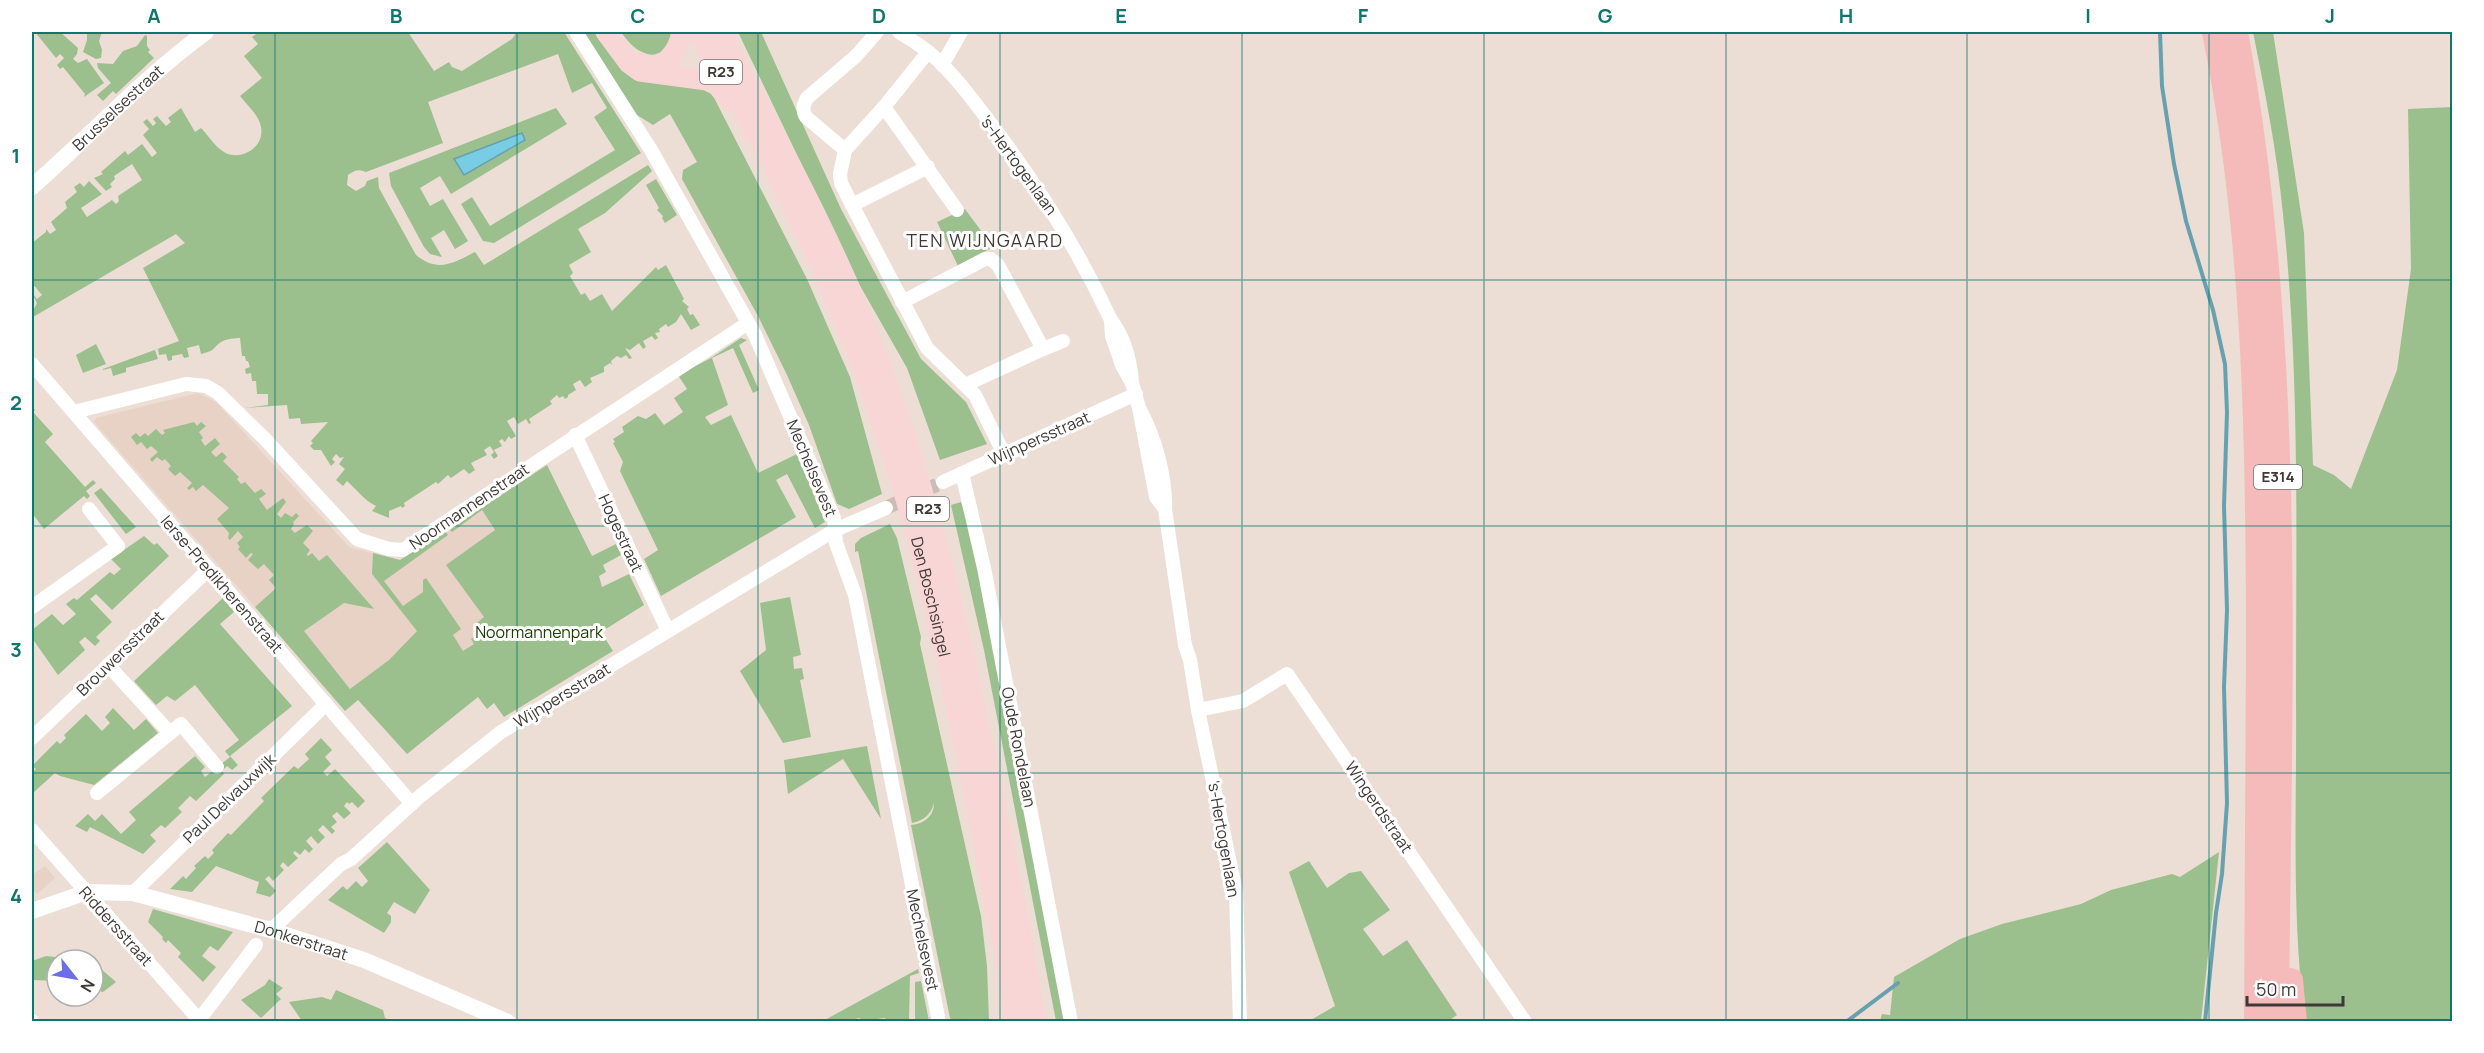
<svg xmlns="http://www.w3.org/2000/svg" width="2484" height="1053" font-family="Manrope,sans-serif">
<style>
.commercial{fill:#e7d2c5}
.green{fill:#9cbf8e}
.water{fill:#78cde5;stroke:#67a1b0;stroke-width:1.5}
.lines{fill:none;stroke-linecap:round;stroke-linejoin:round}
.stream{stroke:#67a1b0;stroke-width:4}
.minor-tunnel{stroke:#c9bdb5;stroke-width:14;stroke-dasharray:14 7;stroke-linecap:butt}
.minor{stroke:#fff;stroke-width:14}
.tertiary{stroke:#fff;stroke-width:16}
.primary{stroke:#f9d6d6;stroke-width:21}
.motorway{stroke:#f5bbba;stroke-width:24}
.grid{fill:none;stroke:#0f766e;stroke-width:1.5;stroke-opacity:0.55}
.labels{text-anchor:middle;stroke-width:6;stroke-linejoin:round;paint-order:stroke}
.shield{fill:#fff;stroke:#797472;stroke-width:1.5}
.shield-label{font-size:15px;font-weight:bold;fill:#3f3936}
.street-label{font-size:16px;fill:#3f3936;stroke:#fff}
.park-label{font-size:16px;fill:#193e01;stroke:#fff}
.neighbourhood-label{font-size:18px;letter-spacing:1.5px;fill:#3f3936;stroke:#fff}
.neatline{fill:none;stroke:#0f766e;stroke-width:2}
.grid-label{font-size:20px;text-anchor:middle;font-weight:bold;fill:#0f766e}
</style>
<rect width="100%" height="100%" fill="#ecded5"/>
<g class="commercial">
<polygon points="198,393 216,402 349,547 400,560 481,508 516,563 484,617 469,660 417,631 389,660 350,689 303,631 344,603 373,609 327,555 319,562 311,554 255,607 94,422 96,418"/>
<polygon points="45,866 55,878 37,894 32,889 32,875"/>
</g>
<g class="green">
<polygon points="35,32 60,32 78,48 77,54 73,59 78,63 87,59 104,83 84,97 85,94 63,67 60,69 57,65 64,58 60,54 56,58"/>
<polygon points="87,32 102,32 99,41 102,50 101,58 96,59 83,52 87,40"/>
<path d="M259,32h149l26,39 15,-9 3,5 10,4 50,-32 5,-7h47l77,121 -147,90 -11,-2 -22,-37 11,-7 18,29 125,-76 -21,-33 13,-9 -15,-25 -20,10 -14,-39 -130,48 15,41 -77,29c-8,-3 -11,-2 -18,3l-1,10 9,6 9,-5 2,-5 11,-4 1,11 37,67c22,18 37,8 59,-3l9,13 164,-100 4,6 -47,42 -27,16 13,23 -22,13 4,8 -3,3 11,19 4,-2 5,8 12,-7 10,17 44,-44 2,3 8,-5 18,34 -2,2 7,6 -2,2 3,6 3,-1 7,11 -9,5 -10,-16 -5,8 -8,5 -2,-3 -7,5 1,3 -5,1 3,5 -3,2 -3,-4 -9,5 3,6 -3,2 -4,-6 -9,7 -5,-2 7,10 -3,1 -3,-4 -5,3 -4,-2 -6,5 1,4 -2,-2 -6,4v5l-14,6 2,4 -7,5 -5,-7 -7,4 3,6 -8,5v2l-3,2 -2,-3 -4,2 -2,-3 -7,6 2,3 -23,15 2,4 -2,1 -3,-5 -8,5 -4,-7 -7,4 9,15 -5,3 -2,-3 -4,6 -3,-3 -3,2 3,5 -8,4 4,6 -4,3 -3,-4 3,-3 -4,-6 -6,4 3,5 -16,8 4,7 -6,4 -5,-5 -13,9 -3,-3 -10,9 -2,-2 -32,21 1,3 -3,2 -1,-2 -12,5v7l-17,-7 4,-5c-11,-5 -19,-16 -29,-25l-4,5 -7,-6 9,-11 -6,-5 5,-7 -4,1 -4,-4 -4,5 3,3 -4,4 -10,-16h-7l-4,-4 3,-3 -2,-2 17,-19 -27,2 -1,-6 -11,1 -2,-14 -42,3 23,-3v-11h-11l-1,-13h-4l-1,-8 -5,1 -1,-5 5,-2 -2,-6h-2l-1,-5h-3l-2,-18c-5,0 -13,1 -17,3 -11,6 -5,9 -22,13l-2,-9 -12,3 2,9 -5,1 -2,-4 -10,2v4l-4,1 -2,-7 -7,1 -1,-6 -3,1 3,9 -32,9v4l-13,4 -2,-8 -8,2v-1l76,-28 -36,-73 42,-25 -9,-9 -143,83 -1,-4 5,-10 -5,-10 5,6 5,-4 -10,-12v-40l14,-11v-3l4,5 6,-4 -5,-8 16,-14 -2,-6 12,-10 -3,-5 6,-4 4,4 5,-6 13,13 -21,14 6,9 25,-17 4,4 3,-3 -1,-5 24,-16 -10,-16 -18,12 1,3 -5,5 2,3 -6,4 -12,-13 9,-4 -2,-2 24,-21 3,4 14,-11 10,13 5,-4 -14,-18 6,-6 -6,-7 4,-3 6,7 3,-3 -3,-4 4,-3 9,10 5,-4 -3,-4 13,-10 14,24 6,-4c7,7 14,19 23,24 17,10 41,-5 37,-25 -2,-12 -14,-22 -21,-31l22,-18 -18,-22 14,-12 -6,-7z"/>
<polygon points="583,32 596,32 619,66 709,88 807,279 850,377 882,494 849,509 837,504 809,425 787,375 758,316 682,179 683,170 697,162 670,114 653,125 637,115 635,116"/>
<path d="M621,32h53l-12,26c-22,-5 -28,-8 -41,-26z"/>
<polygon points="738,32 761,32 841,209 921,359 966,402 987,444 940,460 907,368 859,284"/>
<path d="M2253,32h20l31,201 9,232 21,10 17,14 46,-119 14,-101 -3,-160 44,-2v914h-147c-14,-106 -8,-216 -9,-324 0,-160 4,-323 -13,-483 -6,-62 -18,-122 -30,-182z"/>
<polygon points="145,35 147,36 147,46 150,50 148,52 154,58 116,94 113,91 103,101 97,95 111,83 98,68 97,63 113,64 123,51 137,46"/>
<polygon points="556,108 567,124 451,194 440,176 420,188 430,206 443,199 468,241 455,249 444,230 431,238 442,257 430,254 424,247 391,186 389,173"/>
<polygon points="656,179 677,215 665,223 662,218 663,216 657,210 659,208 646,185"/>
<polygon points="965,209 993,247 958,266 937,222"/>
<polygon points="741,338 747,340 739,345 759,390 753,393 733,348 712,358 728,405 705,417 711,425 731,415 758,473 797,454 825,522 815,528 787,474 776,480 796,517 661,596 644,559 658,550 620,471 623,462 613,443 615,442 613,439 624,432 622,427 638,416 646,419 655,413 664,425 683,412 674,398 687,389 678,375 711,358"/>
<polygon points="96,344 106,364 83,373 76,355"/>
<polygon points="32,406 35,410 33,412 53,434 45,442 85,487 93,480 96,483 86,491 90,496 87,499 84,496 44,529 32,513"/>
<polygon points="194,422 197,426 201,422 206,426 199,432 203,438 201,440 205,446 215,438 220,444 211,452 216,457 222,452 227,457 223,461 239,477 237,479 241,484 245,482 255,493 261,489 266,494 259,499 267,510 283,498 286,502 277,514 281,518 285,513 292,517 296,513 299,516 293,522 294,524 291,529 295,533 307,525 313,531 303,543 310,550 307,554 308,556 312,553 319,561 327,555 374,609 344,603 304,631 350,689 389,660 417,631 372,574 373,553 400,560 445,531 448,535 384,581 403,606 423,592 423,580 426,578 461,629 453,635 463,651 474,644 471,639 478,634 473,626 484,617 446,565 495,530 482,510 452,532 449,529 547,465 592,556 616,544 621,555 603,565 606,572 599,576 602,587 629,574 644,605 601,632 613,651 504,717 494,703 487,709 478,697 407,754 358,700 345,711 255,607 276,588 269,580 274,575 264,564 258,569 248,560 253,554 251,553 246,558 238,549 240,547 237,543 243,537 238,531 230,540 228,538 229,533 217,519 229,508 203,485 196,491 193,487 189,490 187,488 192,483 180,472 175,476 168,469 171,466 165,459 162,461 157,457 152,462 150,459 158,452 151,446 147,449 141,442 137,445 131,437 136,433 140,437 145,433 148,436 156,429 162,435 165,433 163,430"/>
<polygon points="101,488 136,527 126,534 94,493"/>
<polygon points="961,502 975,549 1067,1021 1056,1021 984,650 951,505"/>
<path d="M890,524l7,14 24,99 -1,7 61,272 6,50 2,55h-36l-3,-3 -39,-193c13,-1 23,-9 23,-22 -3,11 -9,17 -22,20l-54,-272 -3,1v-8l6,-6z"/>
<polygon points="144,536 154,545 157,543 169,556 112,610 96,594 90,599 112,622 96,637 100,641 95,646 85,637 79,642 85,650 58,675 32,638 32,630 52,614 63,625 76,614 66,604 74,598 77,600 110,572 114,575 121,569 111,559"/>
<polygon points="790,597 801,655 793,657 794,669 802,668 804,679 800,680 811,737 783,743 740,671 766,650 760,603"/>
<polygon points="223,598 234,612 220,624 292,706 230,756 238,765 232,770 227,766 222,771 224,774 196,801 190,796 178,808 182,812 165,828 161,825 150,835 156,841 143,854 90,827 87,832 75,826 88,814 95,821 102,814 121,834 136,820 129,812 195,756 205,767 201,771 205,777 230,757 225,751 239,740 195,685 175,701 167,696 156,705 134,681"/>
<polygon points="113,708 134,730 146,719 158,733 94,785 60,776 55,773 34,792 32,790 32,773 36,769 32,766 57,741 60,744 66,738 64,735 86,714 102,731 110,723 105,717"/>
<polygon points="321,738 332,750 325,757 331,764 323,772 327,776 335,769 365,801 358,808 352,802 349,804 347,802 344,806 351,813 344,819 337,812 332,816 337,822 331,827 335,831 332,834 323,825 318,830 325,837 318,844 311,836 306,841 313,849 309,853 305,849 300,855 295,851 293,853 298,858 288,867 283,862 280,866 284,870 273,881 269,876 265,879 276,891 270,897 256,893 259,882 216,866 192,892 170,889 183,876 186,879 196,868 194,866 205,856 208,859 214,853 212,850 228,833 231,835 264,801 261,798 294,766 298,769 309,759 305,754"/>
<polygon points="867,746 881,819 843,759 788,794 784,760"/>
<polygon points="387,842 430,890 415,914 394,902 387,913 391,916 391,922 384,933 328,900 343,886 347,890 356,881 362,887 368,881 358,868"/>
<polygon points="2219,852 2201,1021 1880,1021 1882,1014 1890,1015 1894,977 1960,939 2002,924 2081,904 2111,890 2172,874 2180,877"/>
<polygon points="1309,861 1327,888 1349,873 1361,871 1390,910 1363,929 1383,956 1407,940 1457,1015 1447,1022 1309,1021 1335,1006 1289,872"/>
<polygon points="153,909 233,932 218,951 210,946 202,956 216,967 203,982 178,957 181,953 168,940 166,943 162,939 163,937 148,922"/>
<polygon points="46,956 81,960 57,960 57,981 32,980 32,961"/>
<polygon points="93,962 116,982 103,992 93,989"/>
<polygon points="918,969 919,973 910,976 909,1021 886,1021 885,1018 860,1021 860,1018 844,1021 823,1021"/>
<polygon points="269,979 283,988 276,994 281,999 261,1018 241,1000 265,985"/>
<polygon points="921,981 929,1021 915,1021 915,982"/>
<polygon points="336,990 383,1010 385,1018 393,1021 302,1021 289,1002 322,997 331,1000"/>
</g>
<polygon class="water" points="522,133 525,140 464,175 454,159"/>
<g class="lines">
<g class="stream">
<polyline points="2160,32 2162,86 2174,164 2186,221 2213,310 2225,364 2227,412 2224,506 2227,610 2224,687 2227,803 2222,874 2216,913 2205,1022"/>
<polyline points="1846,1022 1898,983"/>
</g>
<polyline class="minor-tunnel" points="886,508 943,482"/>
<g class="minor">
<polyline points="576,32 651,150 755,335 834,518 836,543 855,595 939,1022"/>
<path d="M899,32c11,7 23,14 33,23 25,21 51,59 71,85 42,57 78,116 108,180"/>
<polyline points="928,52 884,107 845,150 840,174 841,183 852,205 927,348 975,395 1004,454"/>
<polyline points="942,65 961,32"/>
<polyline points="884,107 957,210"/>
<path d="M845,150l-39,-33c-4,-7 -3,-12 1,-19l49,-42 21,-24"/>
<polyline points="852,205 928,167"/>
<polyline points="902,302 985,259 991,259 998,265 1043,349 965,385"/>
<polyline points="1043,349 1063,341"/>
<polyline points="32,364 412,804"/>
<path d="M1132,382c-2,-23 -7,-43 -21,-62l1,16 10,29 10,18 7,25 17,89 9,12c1,-33 -10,-72 -26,-101"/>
<polyline points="74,412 186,384 206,386 218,393 266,440 357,539 389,549 403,550 748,323"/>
<polyline points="575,435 668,631"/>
<polyline points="962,473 984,568 1071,1022"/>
<polyline points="943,482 1136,394"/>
<polyline points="1165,509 1185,645 1190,660 1198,710 1236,892 1240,1022"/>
<polyline points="32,607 118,546 89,509"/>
<polyline points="108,665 170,733"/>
<polyline points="1198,710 1243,701 1287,674 1525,1022"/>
<polyline points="32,738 209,569"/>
<polyline points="97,793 181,724 217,767"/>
<polyline points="32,830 201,1022"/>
<polyline points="133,893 326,704"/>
<polyline points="271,930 341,864 351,859 419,797 501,732 835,530 886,508"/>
<polyline points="199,1020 256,945"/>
<polyline points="32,1021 32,1022"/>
</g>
<g class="tertiary">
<path id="s1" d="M32,187c58,-51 111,-109 174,-155"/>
<path id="s2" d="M32,911l55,-19 46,1 138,37 93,30 144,62"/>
</g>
<g class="primary">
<polyline points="606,32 629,63 640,71 707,80 717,85 730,100"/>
<path id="s3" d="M697,32c94,153 169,319 216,492 41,153 68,309 98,464l4,34"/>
<path d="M720,32c58,109 119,219 162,336 51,138 82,282 111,426 15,76 31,151 43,228"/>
<path d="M640,63c24,9 38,-10 42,-31"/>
</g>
<g class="motorway">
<path d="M2214,32c41,202 44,409 44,615 -1,125 -1,250 -2,375"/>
<path d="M2236,32c60,326 43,660 41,990"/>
<polyline points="2291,980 2295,1022"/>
</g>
</g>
<path class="grid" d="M275,32v990M517,32v990M758,32v990M1000,32v990M1242,32v990M1484,32v990M1726,32v990M1967,32v990M2209,32v990M32,280h2420M32,526h2420M32,773h2420"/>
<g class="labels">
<g class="shield">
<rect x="700" y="60" width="42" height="24" rx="4.5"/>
<rect x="2254" y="465" width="48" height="24" rx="4.5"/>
<rect x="907" y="497" width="42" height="24" rx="4.5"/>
</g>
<g class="shield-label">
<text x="721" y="77">R23</text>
<text x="2278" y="482">E314</text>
<text x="928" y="514">R23</text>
</g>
<g class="street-label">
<text dy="6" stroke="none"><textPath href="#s1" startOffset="117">Brusselsestraat</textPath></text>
<text transform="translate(1019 165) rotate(54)" y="6">'s-Hertogenlaan</text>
<text transform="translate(1039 438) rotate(-24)" y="6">Wijnpersstraat</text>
<text transform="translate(812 468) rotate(67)" y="6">Mechelsevest</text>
<text transform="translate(469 506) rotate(-34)" y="6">Noormannenstraat</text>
<text transform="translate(621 533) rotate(65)" y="6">Hogestraat</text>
<text transform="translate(222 584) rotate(49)" y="6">Ierse-Predikherenstraat</text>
<text dy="6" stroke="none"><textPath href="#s3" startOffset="614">Den Boschsingel</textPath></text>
<text transform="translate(120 653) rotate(-44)" y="6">Brouwersstraat</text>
<text transform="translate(562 695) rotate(-31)" y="6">Wijnpersstraat</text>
<text transform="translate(1019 747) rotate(79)" y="6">Oude Rondelaan</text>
<text transform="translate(229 798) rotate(-44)" y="6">Paul Delvauxwijk</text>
<text transform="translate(1379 807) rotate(56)" y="6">Wingerdstraat</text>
<text transform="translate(1224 839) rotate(80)" y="6">'s-Hertogenlaan</text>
<text transform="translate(116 926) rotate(48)" y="6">Riddersstraat</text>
<text dy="6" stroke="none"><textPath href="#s2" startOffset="279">Donkerstraat</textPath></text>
<text transform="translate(923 940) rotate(78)" y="6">Mechelsevest</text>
</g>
<g class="park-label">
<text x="539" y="638">Noormannenpark</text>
</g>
<g class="neighbourhood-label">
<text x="985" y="247">TEN WIJNGAARD</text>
</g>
</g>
<rect width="2484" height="1053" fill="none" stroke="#ffffff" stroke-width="66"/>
<g transform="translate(75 978) rotate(121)"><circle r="28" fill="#ffffff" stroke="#b2b0af" stroke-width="1.5"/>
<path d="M0-4.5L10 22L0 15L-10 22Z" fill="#6b6ee8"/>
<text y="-9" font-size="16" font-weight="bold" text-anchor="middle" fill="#3f3936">N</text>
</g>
<path d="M2247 996v9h96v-9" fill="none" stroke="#3f3936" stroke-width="3"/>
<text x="2256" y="996" font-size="18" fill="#3f3936" stroke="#ffffff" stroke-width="4.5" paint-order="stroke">50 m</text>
<rect x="33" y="33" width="2418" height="987" class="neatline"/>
<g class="grid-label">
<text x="154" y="23">A</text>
<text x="396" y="23">B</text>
<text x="638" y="23">C</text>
<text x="879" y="23">D</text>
<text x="1121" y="23">E</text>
<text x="1363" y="23">F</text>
<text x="1605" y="23">G</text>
<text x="1846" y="23">H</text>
<text x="2088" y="23">I</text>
<text x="2330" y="23">J</text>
<text x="16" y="163">1</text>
<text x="16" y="410">2</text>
<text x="16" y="657">3</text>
<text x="16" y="903">4</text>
</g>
</svg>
